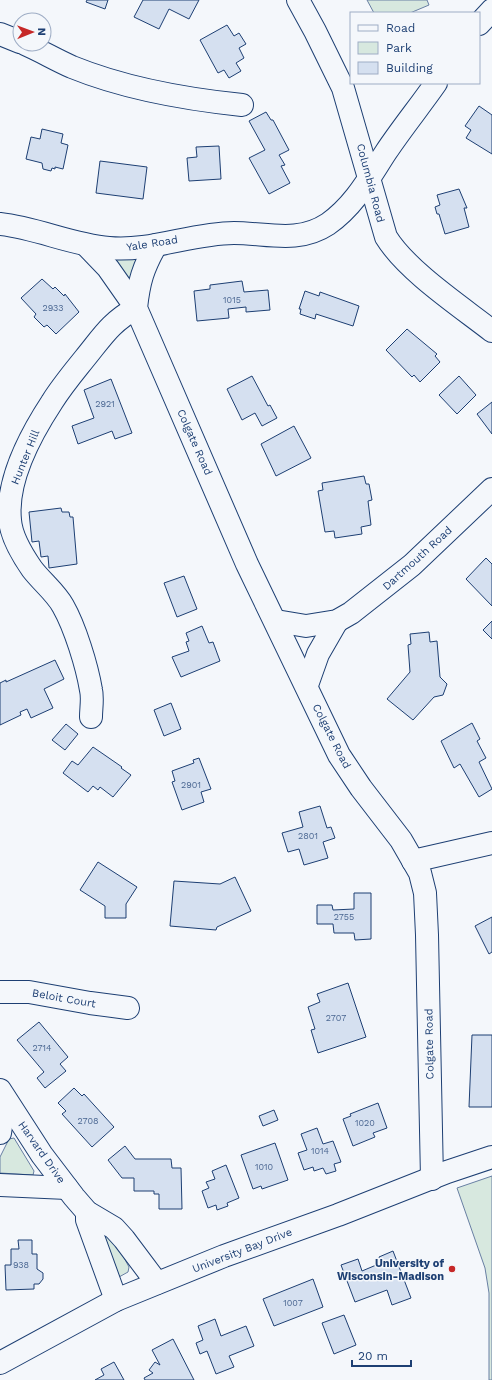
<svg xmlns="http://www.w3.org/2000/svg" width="492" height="1380" font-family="'Work Sans',sans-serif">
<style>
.green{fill:#d7e8df;stroke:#687fa3}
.building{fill:#d5e0f0;stroke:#1d3f73}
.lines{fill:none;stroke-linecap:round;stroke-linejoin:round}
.minor-casing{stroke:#1d3f73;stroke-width:24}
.minor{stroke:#f4f7fb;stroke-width:22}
.poi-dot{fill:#c62828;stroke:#f4f7fb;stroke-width:1.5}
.labels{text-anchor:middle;stroke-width:3;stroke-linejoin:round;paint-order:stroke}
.number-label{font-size:9px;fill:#4b6792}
.street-label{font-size:11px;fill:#1d3f73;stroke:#f4f7fb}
.poi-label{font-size:11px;font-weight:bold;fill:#1d3f73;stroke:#f4f7fb;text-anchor:end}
</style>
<rect width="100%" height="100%" fill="#f4f7fb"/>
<g class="green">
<polygon points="367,0 427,0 429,5 410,13 374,13"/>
<polygon points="135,257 138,261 129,283 116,261 117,259"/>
<polygon points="14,1138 34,1171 33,1175 0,1173 0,1157 9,1139"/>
<polygon points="492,1176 492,1380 489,1380 489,1293 485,1268 457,1188"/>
<polygon points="108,1236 114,1239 129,1267 128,1272 119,1277 103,1238"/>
</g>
<g class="building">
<polygon points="87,0 108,0 105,9 86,2"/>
<polygon points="143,0 199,0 189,19 169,9 159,29 134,17"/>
<polygon points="227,25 234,36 239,33 246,44 239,48 244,58 236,63 241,71 229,78 224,70 218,73 200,40"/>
<polygon points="479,106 492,115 492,154 466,138 471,130 465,126"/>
<polygon points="266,112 271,120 273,120 289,150 279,155 285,165 281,166 290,183 269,194 249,158 265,150 249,121"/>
<polygon points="42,129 63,134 61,143 68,145 63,169 55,167 55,169 52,168 51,171 43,169 42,163 26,159 31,137 40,139"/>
<polygon points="219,146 221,179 189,181 187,158 197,157 196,147"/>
<polygon points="100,161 147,167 143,199 96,193"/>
<polygon points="459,189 467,208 464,208 469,227 445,234 439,214 437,214 435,207 440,205 437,195"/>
<polygon points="42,279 53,289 55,287 64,296 65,294 79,312 56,334 47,325 44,327 34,317 36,314 21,298"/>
<polygon points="242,281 244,292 268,290 270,310 246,312 246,307 228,309 229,318 197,321 194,291 210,289 210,285"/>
<polygon points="305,291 319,296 320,292 359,306 353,326 316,314 315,319 300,314 301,309 299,309"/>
<polygon points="407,329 437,354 435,356 440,362 420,382 414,375 412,377 386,350"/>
<polygon points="252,376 268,406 270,405 277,418 262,426 255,413 242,420 227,389"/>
<polygon points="459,376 476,395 457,414 439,395"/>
<polygon points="111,379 132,433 115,439 112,431 78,444 72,426 94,418 84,390"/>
<polygon points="492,402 492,434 477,414"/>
<polygon points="294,426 311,458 276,476 261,444"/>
<polygon points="364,476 366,484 369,484 372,500 368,501 371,525 361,527 362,534 335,538 334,531 325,532 318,491 323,490 322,483"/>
<polygon points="61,508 62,512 69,512 70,517 73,517 77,564 49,568 48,556 41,557 39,541 32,542 29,512"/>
<polygon points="486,558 492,564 492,606 466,579"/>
<polygon points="184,576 197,609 177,617 164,583"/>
<polygon points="492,621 492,639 483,630"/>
<polygon points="202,626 209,643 213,642 220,661 181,677 172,657 189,651 186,642 189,641 186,633"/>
<polygon points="429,632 430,642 437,641 440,677 447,684 443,695 434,697 413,720 387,699 410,672 408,645 411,644 410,634"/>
<polygon points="55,660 64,679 44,689 53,708 31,718 27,709 20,712 21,715 0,725 0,683 6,680 6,682"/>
<polygon points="171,703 181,729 164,736 154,710"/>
<polygon points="472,723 480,739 477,741 486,758 479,762 492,789 479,797 460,764 454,768 441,741"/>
<polygon points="66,724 78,734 65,750 52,740"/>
<polygon points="93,747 122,767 121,768 131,775 113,797 100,787 98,790 93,786 88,792 63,773 72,761 78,765"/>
<polygon points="199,758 211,789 201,792 204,802 182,810 172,782 175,781 172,771 194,763 193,760"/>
<polygon points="320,806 327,828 331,827 335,838 323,842 328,858 304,865 299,849 288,852 282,833 303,827 299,812"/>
<polygon points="98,862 137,887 126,904 126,918 105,918 105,906 80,890"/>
<polygon points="235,877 251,911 217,927 216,930 170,926 174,881 220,884"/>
<polygon points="354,893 371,893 371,939 355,940 354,933 334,933 333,924 317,924 317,905 332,905 333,910 354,909"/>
<polygon points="492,917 492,952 489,954 475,926"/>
<polygon points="348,983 366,1037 318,1053 311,1030 315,1029 308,1007 320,1002 317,994"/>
<polygon points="39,1022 68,1057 60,1064 66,1071 45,1088 37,1078 44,1072 17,1040"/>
<polygon points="472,1035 492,1035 492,1107 469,1107"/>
<polygon points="74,1088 82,1096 84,1094 114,1127 92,1147 62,1114 66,1111 58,1103"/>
<polygon points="378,1103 387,1128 373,1133 375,1137 353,1146 343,1119 351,1116 350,1114"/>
<polygon points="274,1110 278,1120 263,1126 259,1116"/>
<polygon points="317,1128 323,1144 333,1141 341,1162 334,1164 336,1171 326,1174 323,1168 314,1171 313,1167 304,1170 298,1153 307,1150 301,1134"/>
<polygon points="275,1143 288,1180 262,1189 261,1186 253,1189 241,1155"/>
<polygon points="125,1146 135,1159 171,1159 172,1168 181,1168 182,1209 159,1209 159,1194 154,1194 154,1191 134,1191 134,1178 122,1178 108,1160"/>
<polygon points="226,1165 239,1198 227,1203 228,1206 217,1210 216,1205 208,1208 202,1191 209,1188 206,1182 215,1179 212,1171"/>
<polygon points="18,1240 32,1240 32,1254 37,1254 37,1269 43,1273 43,1279 39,1284 34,1284 34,1289 6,1290 5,1265 11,1265 11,1249 19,1249"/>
<polygon points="393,1251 411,1298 392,1305 387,1290 355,1302 341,1265 358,1259 362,1271 381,1263 379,1257"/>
<polygon points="313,1279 323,1307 274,1326 263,1299"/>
<polygon points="344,1315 356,1345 334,1354 322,1323"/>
<polygon points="215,1319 221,1336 246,1326 254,1346 229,1356 234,1367 216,1374 207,1351 200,1354 196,1343 203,1340 198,1326"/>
<polygon points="173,1339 194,1380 145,1380 144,1378 153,1373 149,1370 155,1362 160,1365 152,1350"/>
<polygon points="114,1362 124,1380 95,1380 104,1375 101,1369"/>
</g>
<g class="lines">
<g class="minor-casing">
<g id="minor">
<path d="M298,0l17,31 28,57 43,149c21,34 74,69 106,94"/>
<polyline points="479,24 492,10"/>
<polyline points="0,34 20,42"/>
<path d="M25,44c16,7 31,16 47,23 54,22 112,32 170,38"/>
<path d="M0,224c37,4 72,21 109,24 42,4 83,-15 125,-15 33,0 64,11 94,-9 27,-19 41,-46 58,-72 16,-24 34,-46 50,-69"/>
<path d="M86,245l22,23 28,40c-26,15 -33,28 -51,50 -12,15 -23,28 -33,44 -21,32 -46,79 -42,118 1,16 13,36 22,49 10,13 24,24 31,37 12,21 24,60 28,84 2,8 0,18 0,27"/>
<path d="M156,245c-13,23 -17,36 -20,63l111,256 92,191 22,33 40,52 19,33 5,20 2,42 5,244"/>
<polyline points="276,621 306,626 337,621 351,613 412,565 492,489"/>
<polyline points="307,685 318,654 337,621"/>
<polyline points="413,861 492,843"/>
<polyline points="0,992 29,992 90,1003 128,1008"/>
<polyline points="0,1090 42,1155 74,1197 87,1212 114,1228 124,1239 157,1283"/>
<polyline points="0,1133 5,1099"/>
<polyline points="0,1185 67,1188"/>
<polyline points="87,1212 87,1220 116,1300"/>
<polyline points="0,1363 116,1300 224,1256 338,1215 447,1172 492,1157"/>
</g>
</g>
<use href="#minor" class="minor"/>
</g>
<circle class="poi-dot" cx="452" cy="1269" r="4"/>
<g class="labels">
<g class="number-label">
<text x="232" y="303">1015</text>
<text x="53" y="311">2933</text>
<text x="105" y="407">2921</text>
<text x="191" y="788">2901</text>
<text x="308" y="839">2801</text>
<text x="344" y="920">2755</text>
<text x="336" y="1021">2707</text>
<text x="42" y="1051">2714</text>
<text x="88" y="1124">2708</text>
<text x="365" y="1126">1020</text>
<text x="320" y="1154">1014</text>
<text x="264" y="1170">1010</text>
<text x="21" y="1268">938</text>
<text x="293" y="1306">1007</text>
</g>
<g class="street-label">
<text transform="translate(371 183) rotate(75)" y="4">Columbia Road</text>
<text transform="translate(152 243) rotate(-9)" y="4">Yale Road</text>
<text transform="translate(195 442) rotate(66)" y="4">Colgate Road</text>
<text transform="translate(25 457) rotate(-68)" y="4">Hunter Hill</text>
<text transform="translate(417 558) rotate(-42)" y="4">Dartmouth Road</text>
<text transform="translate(332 736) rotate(63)" y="4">Colgate Road</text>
<text transform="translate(64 998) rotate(10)" y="4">Beloit Court</text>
<text transform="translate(429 1044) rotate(-91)" y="4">Colgate Road</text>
<text transform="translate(42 1152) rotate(55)" y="4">Harvard Drive</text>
<text transform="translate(242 1250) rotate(-21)" y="4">University Bay Drive</text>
</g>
<g class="poi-label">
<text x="444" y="1267">University of<tspan x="444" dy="13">Wisconsin-Madison</tspan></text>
</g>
</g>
<rect x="350" y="12" width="130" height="72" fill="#f4f7fb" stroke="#9eadc5"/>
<rect x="358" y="25" width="20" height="6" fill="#f4f7fb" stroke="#9eadc5"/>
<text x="386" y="32" font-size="12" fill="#1d3f73">Road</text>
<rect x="358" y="42" width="20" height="12" fill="#d7e8df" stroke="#9eadc5"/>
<text x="386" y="52" font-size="12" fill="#1d3f73">Park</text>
<rect x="358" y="62" width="20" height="12" fill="#d5e0f0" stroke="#9eadc5"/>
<text x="386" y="72" font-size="12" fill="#1d3f73">Building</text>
<g transform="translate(32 32) rotate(89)"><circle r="19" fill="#f4f7fb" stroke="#9eadc5"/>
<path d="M0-3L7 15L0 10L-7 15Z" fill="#c62828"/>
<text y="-6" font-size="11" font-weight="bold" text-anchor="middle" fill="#1d3f73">N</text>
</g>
<path d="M352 1360v6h59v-6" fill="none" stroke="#1d3f73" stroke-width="2"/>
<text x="358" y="1360" font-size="12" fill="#1d3f73" stroke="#f4f7fb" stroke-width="3" paint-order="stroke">20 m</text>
</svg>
